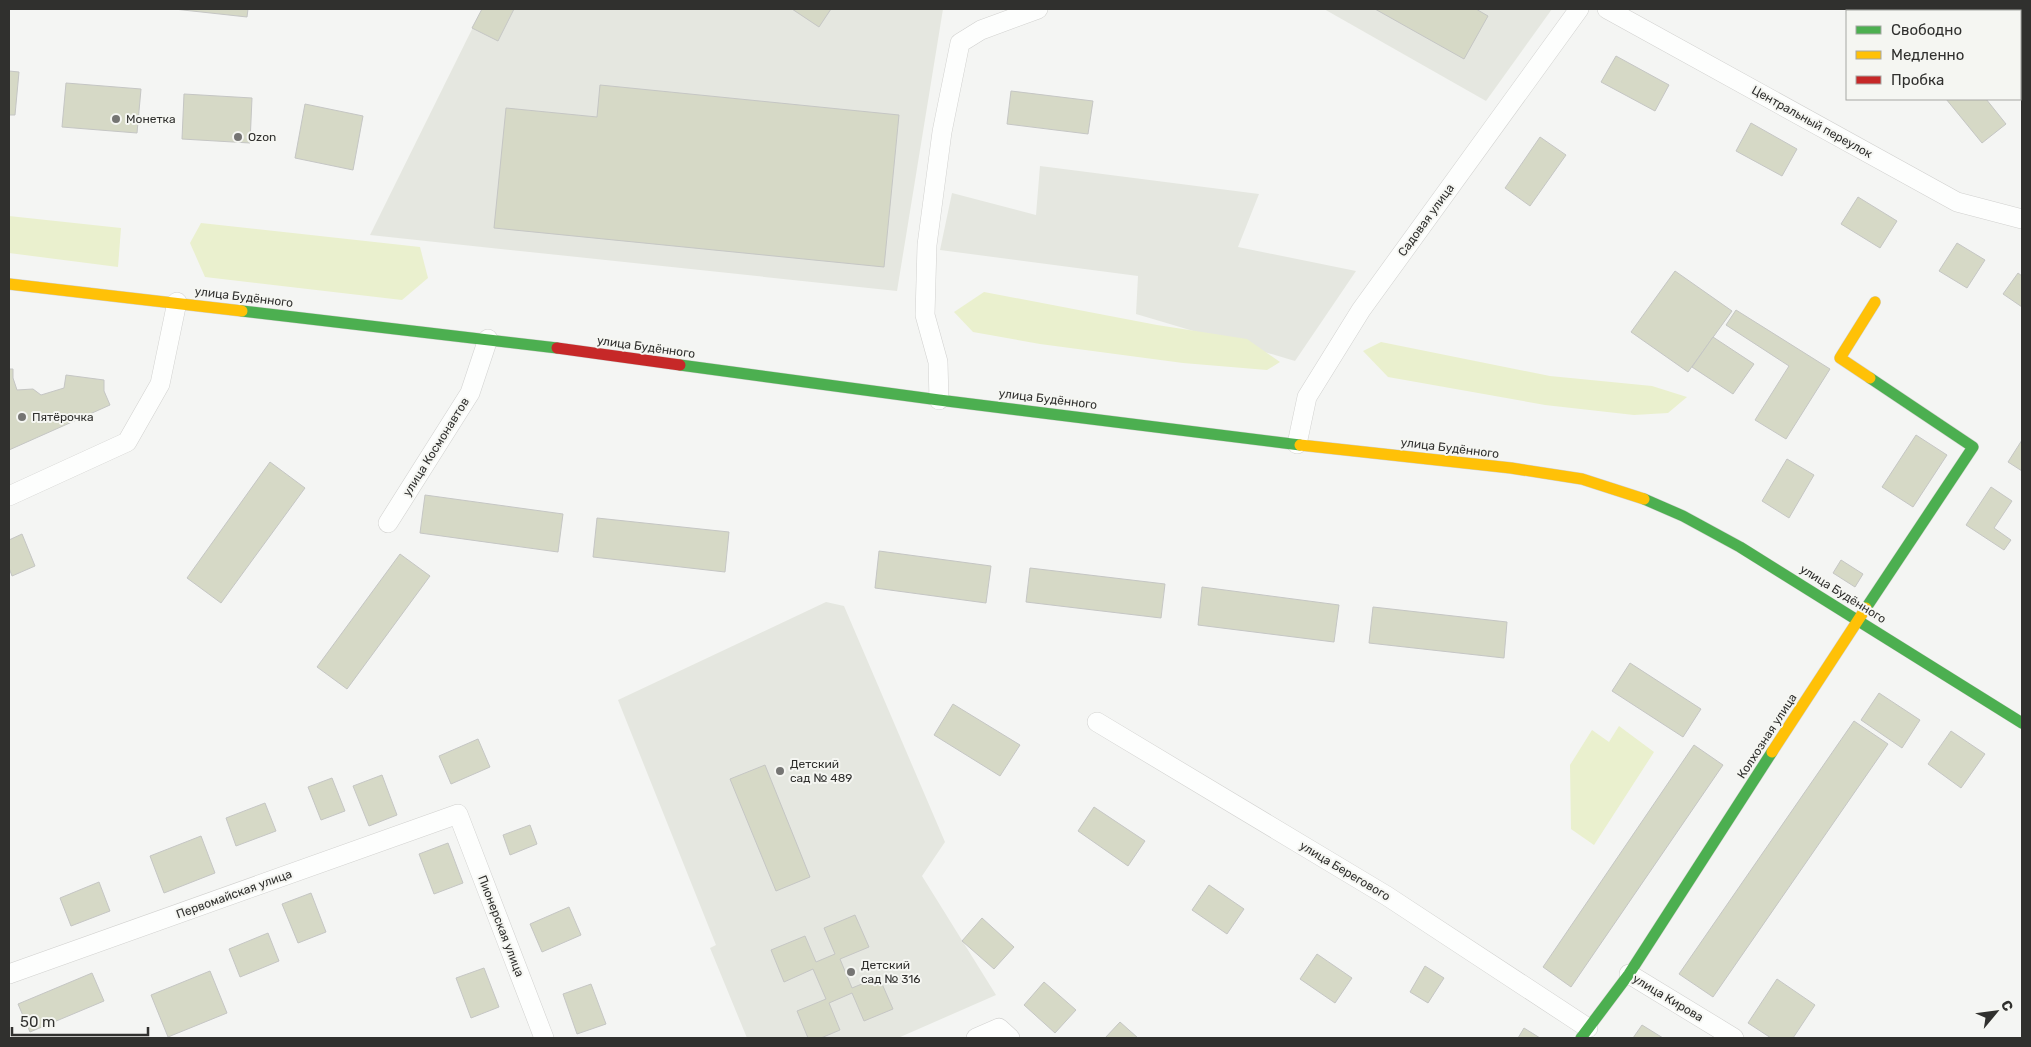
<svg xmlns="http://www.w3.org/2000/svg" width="2031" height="1047" font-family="Rubik,sans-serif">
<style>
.built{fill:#e5e7e0}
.green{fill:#eaf0ce}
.building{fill:#d6d9c6;stroke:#c5c6c4}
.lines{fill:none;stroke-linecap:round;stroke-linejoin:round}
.street-casing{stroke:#d1d1cf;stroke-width:20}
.fast-casing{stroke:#d1d1cf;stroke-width:12}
.slow-casing{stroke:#d1d1cf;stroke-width:12}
.jam-casing{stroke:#d1d1cf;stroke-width:12}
.street{stroke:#fdfefd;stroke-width:19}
.fast{stroke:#4caf50;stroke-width:11}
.slow{stroke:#ffc107;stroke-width:11}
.jam{stroke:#c62828;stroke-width:11}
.poi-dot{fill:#757573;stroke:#f5f6f2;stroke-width:2}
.labels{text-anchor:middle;stroke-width:4;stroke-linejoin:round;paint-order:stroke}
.poi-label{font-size:12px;fill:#30302e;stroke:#f5f6f2;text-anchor:start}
.street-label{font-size:12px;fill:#30302e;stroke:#f5f6f2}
</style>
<rect width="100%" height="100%" fill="#f4f5f3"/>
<g class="built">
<polygon points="482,9 943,9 897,291 370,235"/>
<polygon points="1324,9 1552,9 1486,101"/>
<polygon points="1040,166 1259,194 1238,247 1356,271 1295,361 1136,314 1138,276 940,250 952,193 1036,215"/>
<polygon points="826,602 844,606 945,842 922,876 996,995 898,1038 747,1038 710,948 716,945 618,700"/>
</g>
<g class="green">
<polygon points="9,216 121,228 118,267 9,253"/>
<polygon points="201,223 420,247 428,278 402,300 205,277 190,243"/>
<polygon points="984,292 1157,325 1247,339 1280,362 1267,370 1183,363 1040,344 973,332 954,312"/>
<polygon points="1381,342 1550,376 1652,386 1687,397 1668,413 1634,415 1545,405 1388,377 1363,351"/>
<polygon points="1619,726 1654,752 1594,845 1571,829 1570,765 1592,730 1609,742"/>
</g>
<g class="building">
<polygon points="174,9 248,9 247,17"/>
<polygon points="482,9 514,9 498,41 472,28"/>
<polygon points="792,9 831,9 819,27"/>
<polygon points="1375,9 1476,9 1488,16 1464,59"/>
<polygon points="1886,9 1911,9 1913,11 1888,11"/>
<polygon points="1997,9 2022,9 2022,42 2020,39 2020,11 1995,11"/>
<polygon points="1616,56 1669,85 1655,111 1601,82"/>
<polygon points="9,71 19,72 15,115 9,115"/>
<polygon points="66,83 141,89 137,133 62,127"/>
<polygon points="600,85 899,115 884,267 494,228 506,108 597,117"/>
<polygon points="1011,91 1093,101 1088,134 1007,124"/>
<polygon points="184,94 252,98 250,143 182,139"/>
<polygon points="1946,99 1986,99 2006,124 1982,143"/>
<polygon points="305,104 363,116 353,170 295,158"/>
<polygon points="1751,123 1797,149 1782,176 1736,151"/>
<polygon points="1540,137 1566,155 1530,206 1505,188"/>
<polygon points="1858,197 1897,221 1880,248 1841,224"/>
<polygon points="1957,243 1985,260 1967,288 1939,271"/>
<polygon points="1675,271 1732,311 1688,372 1631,332"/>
<polygon points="2018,273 2022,276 2022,307 2003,294"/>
<polygon points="1736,310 1830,369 1786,439 1755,420 1789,366 1726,325"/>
<polygon points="1713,337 1754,364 1733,394 1692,367"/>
<polygon points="9,369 13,369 13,378 17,390 33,389 41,395 64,388 66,375 104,380 104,391 110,405 9,450"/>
<polygon points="1916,435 1947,455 1913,507 1882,487"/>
<polygon points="2022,440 2022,471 2008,462"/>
<polygon points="1787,459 1814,475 1789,518 1762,501"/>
<polygon points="270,462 305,488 221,603 187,578"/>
<polygon points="1991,487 2012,501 1994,528 2011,540 2004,550 1966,525"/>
<polygon points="425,495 563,514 558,552 420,533"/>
<polygon points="597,518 729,532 725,572 593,557"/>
<polygon points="22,534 35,566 12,576 9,568 9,540"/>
<polygon points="879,551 991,566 986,603 875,588"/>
<polygon points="400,554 430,576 347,689 317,667"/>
<polygon points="1841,560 1863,574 1855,587 1833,573"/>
<polygon points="1030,568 1165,584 1161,618 1026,602"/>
<polygon points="1202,587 1339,605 1334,642 1198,625"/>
<polygon points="1373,607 1507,622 1504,658 1369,643"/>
<polygon points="1630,663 1701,709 1683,737 1612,691"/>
<polygon points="1879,693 1920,720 1902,748 1861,720"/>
<polygon points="953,704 1020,745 1000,776 934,735"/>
<polygon points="1854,721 1888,744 1713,997 1679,974"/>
<polygon points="1951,731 1985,754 1961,788 1928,764"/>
<polygon points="478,739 490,767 451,784 439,756"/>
<polygon points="1694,745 1723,765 1571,987 1543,967"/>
<polygon points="765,765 810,877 776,891 730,779"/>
<polygon points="382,775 397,815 369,826 353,786"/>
<polygon points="332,778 345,811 321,820 308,787"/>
<polygon points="265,803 276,831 236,846 226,818"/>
<polygon points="1094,807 1145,841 1128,866 1078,831"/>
<polygon points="530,825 537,844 510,855 503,835"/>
<polygon points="201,836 215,873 164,893 150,856"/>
<polygon points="448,843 463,883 434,894 419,854"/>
<polygon points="99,882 110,911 71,926 60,898"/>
<polygon points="1209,885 1244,909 1227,934 1192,910"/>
<polygon points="311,893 326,932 298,943 282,904"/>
<polygon points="569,907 581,935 542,952 530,924"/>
<polygon points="855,915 869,947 840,959 852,988 879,977 893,1009 864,1021 852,993 829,1003 840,1030 821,1038 808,1038 797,1011 826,999 813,969 784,982 771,950 805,936 816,962 835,954 824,928"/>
<polygon points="982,918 1014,947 994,969 962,941"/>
<polygon points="268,933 279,961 240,977 229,949"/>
<polygon points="1317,954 1352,978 1335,1003 1300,979"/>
<polygon points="1425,966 1444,978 1428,1003 1410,992"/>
<polygon points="484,968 499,1007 471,1018 456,978"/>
<polygon points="210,971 227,1013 168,1037 151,995"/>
<polygon points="92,973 104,1001 30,1032 18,1004"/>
<polygon points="1777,979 1815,1005 1793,1038 1771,1038 1748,1023"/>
<polygon points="1044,982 1076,1010 1055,1033 1024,1005"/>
<polygon points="591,984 606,1024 577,1034 563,994"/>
<polygon points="1120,1022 1138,1038 1105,1038"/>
<polygon points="1642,1025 1663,1038 1633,1038"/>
<polygon points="1524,1028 1540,1038 1518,1038"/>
</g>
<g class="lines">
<g class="street-casing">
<g id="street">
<polyline points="1607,9 1957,202 2022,219"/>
<polyline points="1960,9 1962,11"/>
<polyline points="2020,77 2022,80"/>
<polyline points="939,400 938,362 925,315 927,245 942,132 960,43 981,30 1038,9"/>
<polyline points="1297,444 1307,397 1361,310 1579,9"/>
<polyline points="9,496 127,442 160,384 177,302"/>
<polyline points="388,523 470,393 488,339"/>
<polyline points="1097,722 1387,896 1588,1028"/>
<polyline points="9,974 458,814 544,1038"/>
<polyline points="1629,974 1734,1038"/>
<polyline points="976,1038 999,1028 1010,1038"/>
</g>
</g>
<g class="fast-casing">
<g id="fast">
<polyline points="242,311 557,348"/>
<polyline points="680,365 939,400 1300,445"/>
<polyline points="1644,499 1683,516 1740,547 2022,723"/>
<polyline points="1866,608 1973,447 1870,378"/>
<polyline points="1581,1038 1629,974 1772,752"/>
</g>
</g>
<g class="slow-casing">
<g id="slow">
<polyline points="9,284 242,311"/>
<polyline points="1870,378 1840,358 1875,302"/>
<polyline points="1300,445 1511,468 1582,479 1644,499"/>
<polyline points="1772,752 1866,608"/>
</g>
</g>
<g class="jam-casing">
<polyline id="jam" points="557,348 680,365"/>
</g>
<use href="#street" class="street"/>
<use href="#fast" class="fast"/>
<use href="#slow" class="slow"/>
<use href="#jam" class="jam"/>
</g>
<g class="poi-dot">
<circle cx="116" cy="119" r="5"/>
<circle cx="238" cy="137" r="5"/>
<circle cx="22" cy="417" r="5"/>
<circle cx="780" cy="771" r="5"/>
<circle cx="851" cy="972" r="5"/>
</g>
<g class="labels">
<g class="poi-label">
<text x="126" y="123">Монетка</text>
<text x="248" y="141">Ozon</text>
<text x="32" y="421">Пятёрочка</text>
<text x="790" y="768">Детский<tspan x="790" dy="14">сад № 489</tspan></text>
<text x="861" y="969">Детский<tspan x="861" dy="14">сад № 316</tspan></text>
</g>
<g class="street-label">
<text transform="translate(1812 122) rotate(29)" y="4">Центральный переулок</text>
<text transform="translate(1426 220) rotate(-54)" y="4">Садовая улица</text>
<text transform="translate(244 297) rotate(7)" y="4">улица Будённого</text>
<text transform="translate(646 347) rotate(8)" y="4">улица Будённого</text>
<text transform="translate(1048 399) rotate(7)" y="4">улица Будённого</text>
<text transform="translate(436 447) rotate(-58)" y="4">улица Космонавтов</text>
<text transform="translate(1450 448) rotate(7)" y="4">улица Будённого</text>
<text transform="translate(1843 594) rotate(32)" y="4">улица Будённого</text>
<text transform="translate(1767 736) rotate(-57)" y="4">Колхозная улица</text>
<text transform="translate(1345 871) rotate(31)" y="4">улица Берегового</text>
<text transform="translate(234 894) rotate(-20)" y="4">Первомайская улица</text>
<text transform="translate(501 926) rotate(69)" y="4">Пионерская улица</text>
<text transform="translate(1668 998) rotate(31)" y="4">улица Кирова</text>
</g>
</g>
<rect width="2031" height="1047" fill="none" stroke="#30302e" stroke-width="20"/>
<rect x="1846" y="10" width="175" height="90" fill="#f5f6f2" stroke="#a6a7a4"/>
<rect x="1856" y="26" width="25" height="8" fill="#4caf50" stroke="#a6a7a4"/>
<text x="1891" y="35" font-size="15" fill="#30302e">Свободно</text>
<rect x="1856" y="51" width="25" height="8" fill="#ffc107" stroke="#a6a7a4"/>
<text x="1891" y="60" font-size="15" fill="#30302e">Медленно</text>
<rect x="1856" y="76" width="25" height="8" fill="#c62828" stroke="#a6a7a4"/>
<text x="1891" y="85" font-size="15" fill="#30302e">Пробка</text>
<g transform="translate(1996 1012) rotate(61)" stroke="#f5f6f2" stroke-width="4" paint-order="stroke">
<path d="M0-4L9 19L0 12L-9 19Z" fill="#30302e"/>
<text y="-8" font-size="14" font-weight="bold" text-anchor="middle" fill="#30302e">С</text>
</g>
<path d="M12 1027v8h136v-8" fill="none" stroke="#30302e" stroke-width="2.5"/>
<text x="20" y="1027" font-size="15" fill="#30302e" stroke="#f5f6f2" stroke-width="4" paint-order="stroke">50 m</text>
</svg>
